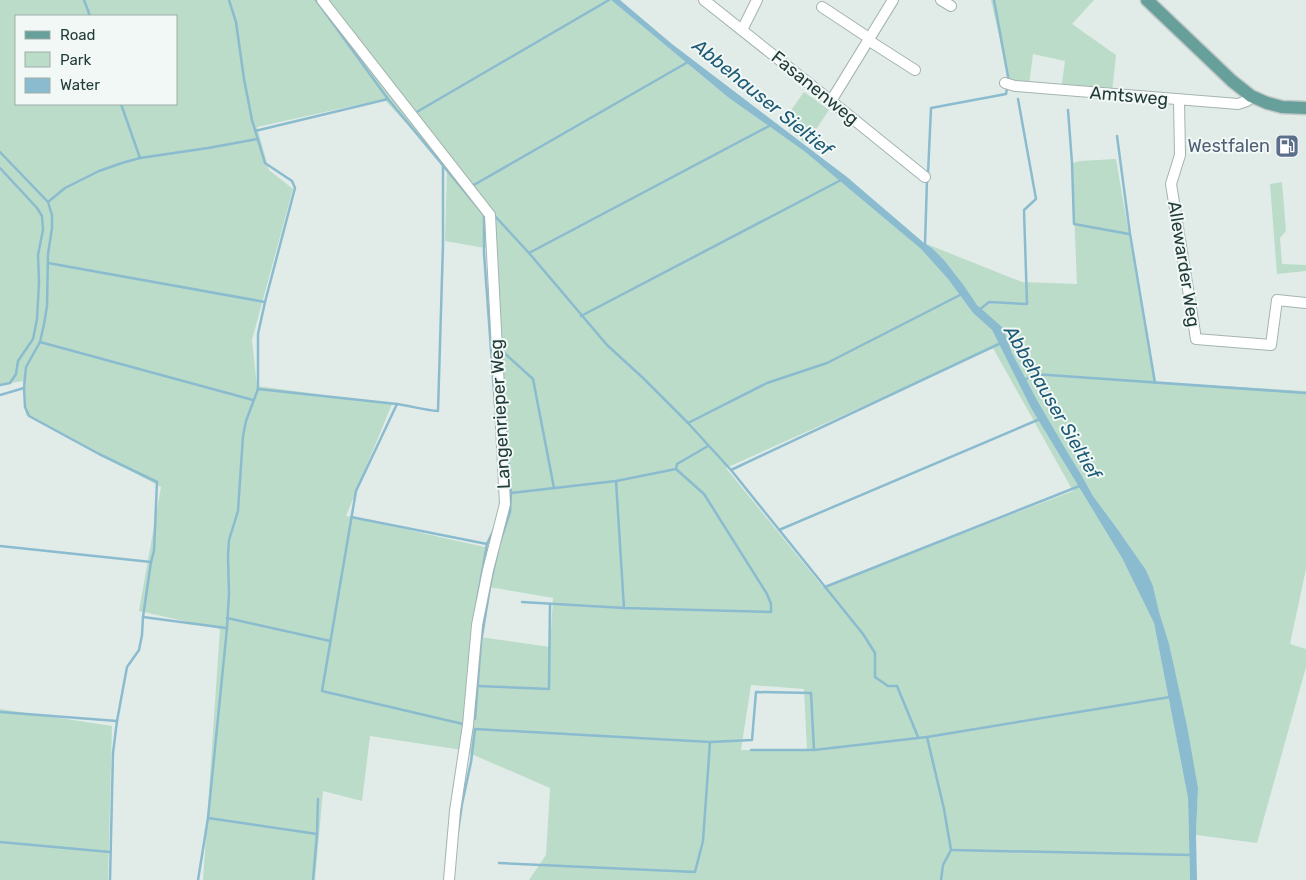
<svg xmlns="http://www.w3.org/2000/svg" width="1306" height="880" font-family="Rubik,sans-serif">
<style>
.green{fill:#bbdcc9;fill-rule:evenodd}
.water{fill:#8bbbcf}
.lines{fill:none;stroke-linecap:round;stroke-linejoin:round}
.stream{stroke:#8bbbcf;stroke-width:2.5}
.minor-casing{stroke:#a4b4b0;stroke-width:12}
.major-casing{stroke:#c1c8c8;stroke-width:15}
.minor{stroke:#fff;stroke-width:10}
.major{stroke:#67a09a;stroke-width:12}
.labels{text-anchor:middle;stroke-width:4;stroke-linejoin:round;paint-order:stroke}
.street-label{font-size:18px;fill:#223c39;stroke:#f2f8f6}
.service-label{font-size:18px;fill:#4e5e75;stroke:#f2f8f6;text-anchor:end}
.water-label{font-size:19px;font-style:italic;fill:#1e5b76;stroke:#f2f8f6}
</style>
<rect width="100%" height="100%" fill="#e1ece8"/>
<g class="green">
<path d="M0,0h611l118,98 75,53 117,98 27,30 25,34 19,17 39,78 91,150 32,65 34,175 2,82h-661l17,-25 4,-67 -88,-38 -92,-14 -8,65 -39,-10 -8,89h-112l17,-251 -81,-18 22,-124 -135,-72 -3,-34 -23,4zM16,16h160v88h-160zM384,99l63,69 -2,73 46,8 17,242 -19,57 -143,-32 46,-112 -135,-18 -5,-46 41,-151 -24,-19 -12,-43zM993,348l80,143 -250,96 -97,-119zM489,587l64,11 -3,49 -70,-10zM751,685l53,4 3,61h-66z"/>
<polygon points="991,0 1094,0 1072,24 1116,55 1112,93 1061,90 1065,61 1033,54 1029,85 1009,81"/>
<polygon points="804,92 829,110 806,144 782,123"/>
<polygon points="1116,159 1154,382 1306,391 1306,569 1290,644 1306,649 1306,667 1257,843 1196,835 1198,788 1153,586 1146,570 1116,527 1093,496 1082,476 1065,448 1037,400 1012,353 1006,336 977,305 965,287 945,261 932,248 924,243 1022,282 1077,284 1072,163 1080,161"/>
<polygon points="1282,182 1286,231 1280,238 1282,264 1306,265 1306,271 1277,274 1270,184"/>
<polygon points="0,709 112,726 108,880 0,880"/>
</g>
<polygon class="water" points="611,0 620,0 672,44 847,177 924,243 932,248 945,261 965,287 977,305 1003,328 1012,353 1037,400 1065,448 1082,476 1093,496 1116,527 1146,570 1153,586 1159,612 1169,644 1187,726 1198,788 1196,835 1197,880 1190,880 1188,798 1154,623 1122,558 1031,408 992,330 973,313 948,279 921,249 804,151 729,98"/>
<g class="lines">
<g class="stream">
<polyline points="84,0 90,16"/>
<polyline points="316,0 388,99 484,215 484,253 495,405"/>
<polyline points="994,0 1009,82"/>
<polyline points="121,104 140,158"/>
<polyline points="1068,110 1072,163 1074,224 1129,234"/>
<polyline points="415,113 609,0"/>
<polyline points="255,131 388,99"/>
<polyline points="1117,136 1130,234 1155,383"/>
<polyline points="0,152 48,202 52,215 52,228 48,254 47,306 44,324 40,342 26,367 24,388 25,407 29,416 99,454 157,482 154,551 151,562 143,617 142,635 139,650 127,667 117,721 113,753 110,880"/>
<polyline points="0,168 37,208 42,216 43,230 38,255 39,282 37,319 33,339 18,361 16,374 10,383 0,385"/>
<polyline points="928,174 931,108 1006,94 1007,88"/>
<polyline points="472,186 688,62"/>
<polyline points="48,202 65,188 99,171 122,163 140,158 208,148 257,139"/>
<polyline points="493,214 529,253 607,345 642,377 688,423 731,470 863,634 875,653 875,677 888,686 897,686 918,737"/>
<polyline points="925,244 927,180"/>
<polyline points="529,253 771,125"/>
<polyline points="48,263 265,302"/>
<polyline points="979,310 989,302 1027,304 1024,210 1036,199 1018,99"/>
<polyline points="581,316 841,180"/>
<polyline points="40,342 253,400"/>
<polyline points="501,350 533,379 554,488"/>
<polyline points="1025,380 1034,374 1306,393"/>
<path d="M258,389l139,15c14,2 27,6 41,7l5,-167v-78"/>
<polyline points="0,395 24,388"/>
<polyline points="397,404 356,491 322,691 463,724"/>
<polyline points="688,423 767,383 827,363 962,294"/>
<polyline points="731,470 1001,343"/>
<polyline points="616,481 624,608"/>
<polyline points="511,493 616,481 676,469 677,464 708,446"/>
<polyline points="351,517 487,544"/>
<polyline points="779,530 1040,419"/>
<polyline points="500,542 510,512 511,493 506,422"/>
<polyline points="0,546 151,562"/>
<polyline points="825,587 1082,485"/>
<polyline points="477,601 487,544 494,529"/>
<polyline points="522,602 624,608 771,612 771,604 767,594 704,494 676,469"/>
<polyline points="143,617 226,628"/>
<polyline points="227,618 330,641"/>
<polyline points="478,686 549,689 550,604"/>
<polyline points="0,712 117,721"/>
<polyline points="475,719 481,642 491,581 498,550"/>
<polyline points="927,737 944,809 951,850 943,865 941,880"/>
<polyline points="751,750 814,750 927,737 1170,697"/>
<polyline points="208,818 317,834"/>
<polyline points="458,831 462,804 471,762 475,729 710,742 752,740 756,692 811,693 814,750"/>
<polyline points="0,842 110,852"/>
<polyline points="951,850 1192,855"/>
<polyline points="446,862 448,840"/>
<polyline points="499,863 695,872 703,841 710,742"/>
<polyline points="198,880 208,818 227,628 229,594 228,556 229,540 238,511 243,436 246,421 258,389 258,334 265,302 295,188 292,181 265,163 252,120 244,79 236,22 229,0"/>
<polyline points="313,880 317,834 318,799"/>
</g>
<g class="minor-casing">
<g id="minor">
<polyline points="322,0 490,215 505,504 488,570 477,625 468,725 455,811 449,880"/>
<polyline points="704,0 831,101 925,177"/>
<polyline points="941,0 951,6"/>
<polyline points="822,7 869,38"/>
<polyline points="742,30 757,0"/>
<polyline points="868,40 915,70"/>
<polyline points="1005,83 1015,86 1238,104 1247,101 1251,96"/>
<polyline points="1179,100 1180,155 1171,184 1196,339 1271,345 1277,300 1306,303"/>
<polyline points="831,101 893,0"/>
</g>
</g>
<g class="major-casing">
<polyline id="major" points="1147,0 1232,81 1251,96 1267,103 1282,107 1306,108"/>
</g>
<use href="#minor" class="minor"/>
<use href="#major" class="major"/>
</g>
<defs>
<g id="fuel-square" transform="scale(1.25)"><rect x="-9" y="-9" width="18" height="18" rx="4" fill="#5c6f8a" stroke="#f2f8f6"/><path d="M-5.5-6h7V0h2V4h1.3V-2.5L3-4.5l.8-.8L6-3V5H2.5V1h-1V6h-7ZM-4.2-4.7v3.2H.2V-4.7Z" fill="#fff"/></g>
</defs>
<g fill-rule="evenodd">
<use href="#fuel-square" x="1287" y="146"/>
</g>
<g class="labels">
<g class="street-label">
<text transform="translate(815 88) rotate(39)" y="6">Fasanenweg</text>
<text transform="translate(1129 96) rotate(5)" y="6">Amtsweg</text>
<text transform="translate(1184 264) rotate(81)" y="6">Allewarder Weg</text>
<text transform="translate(500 414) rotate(-93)" y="6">Langenrieper Weg</text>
</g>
<g class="service-label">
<text x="1270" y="152">Westfalen</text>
</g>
<g class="water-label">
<text transform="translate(763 97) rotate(39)" y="7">Abbehauser Sieltief</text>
<text transform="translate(1053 402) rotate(60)" y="7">Abbehauser Sieltief</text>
</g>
</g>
<rect x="15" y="15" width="162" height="90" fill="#f2f8f6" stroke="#9fadaa"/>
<rect x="25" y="31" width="25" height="8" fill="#67a09a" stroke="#9fadaa"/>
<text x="60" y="40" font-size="15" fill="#223c39">Road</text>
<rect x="25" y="52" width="25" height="15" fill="#bbdcc9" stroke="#9fadaa"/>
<text x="60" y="65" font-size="15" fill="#223c39">Park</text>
<rect x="25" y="78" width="25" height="15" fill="#8bbbcf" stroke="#9fadaa"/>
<text x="60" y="90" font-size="15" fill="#223c39">Water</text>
</svg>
